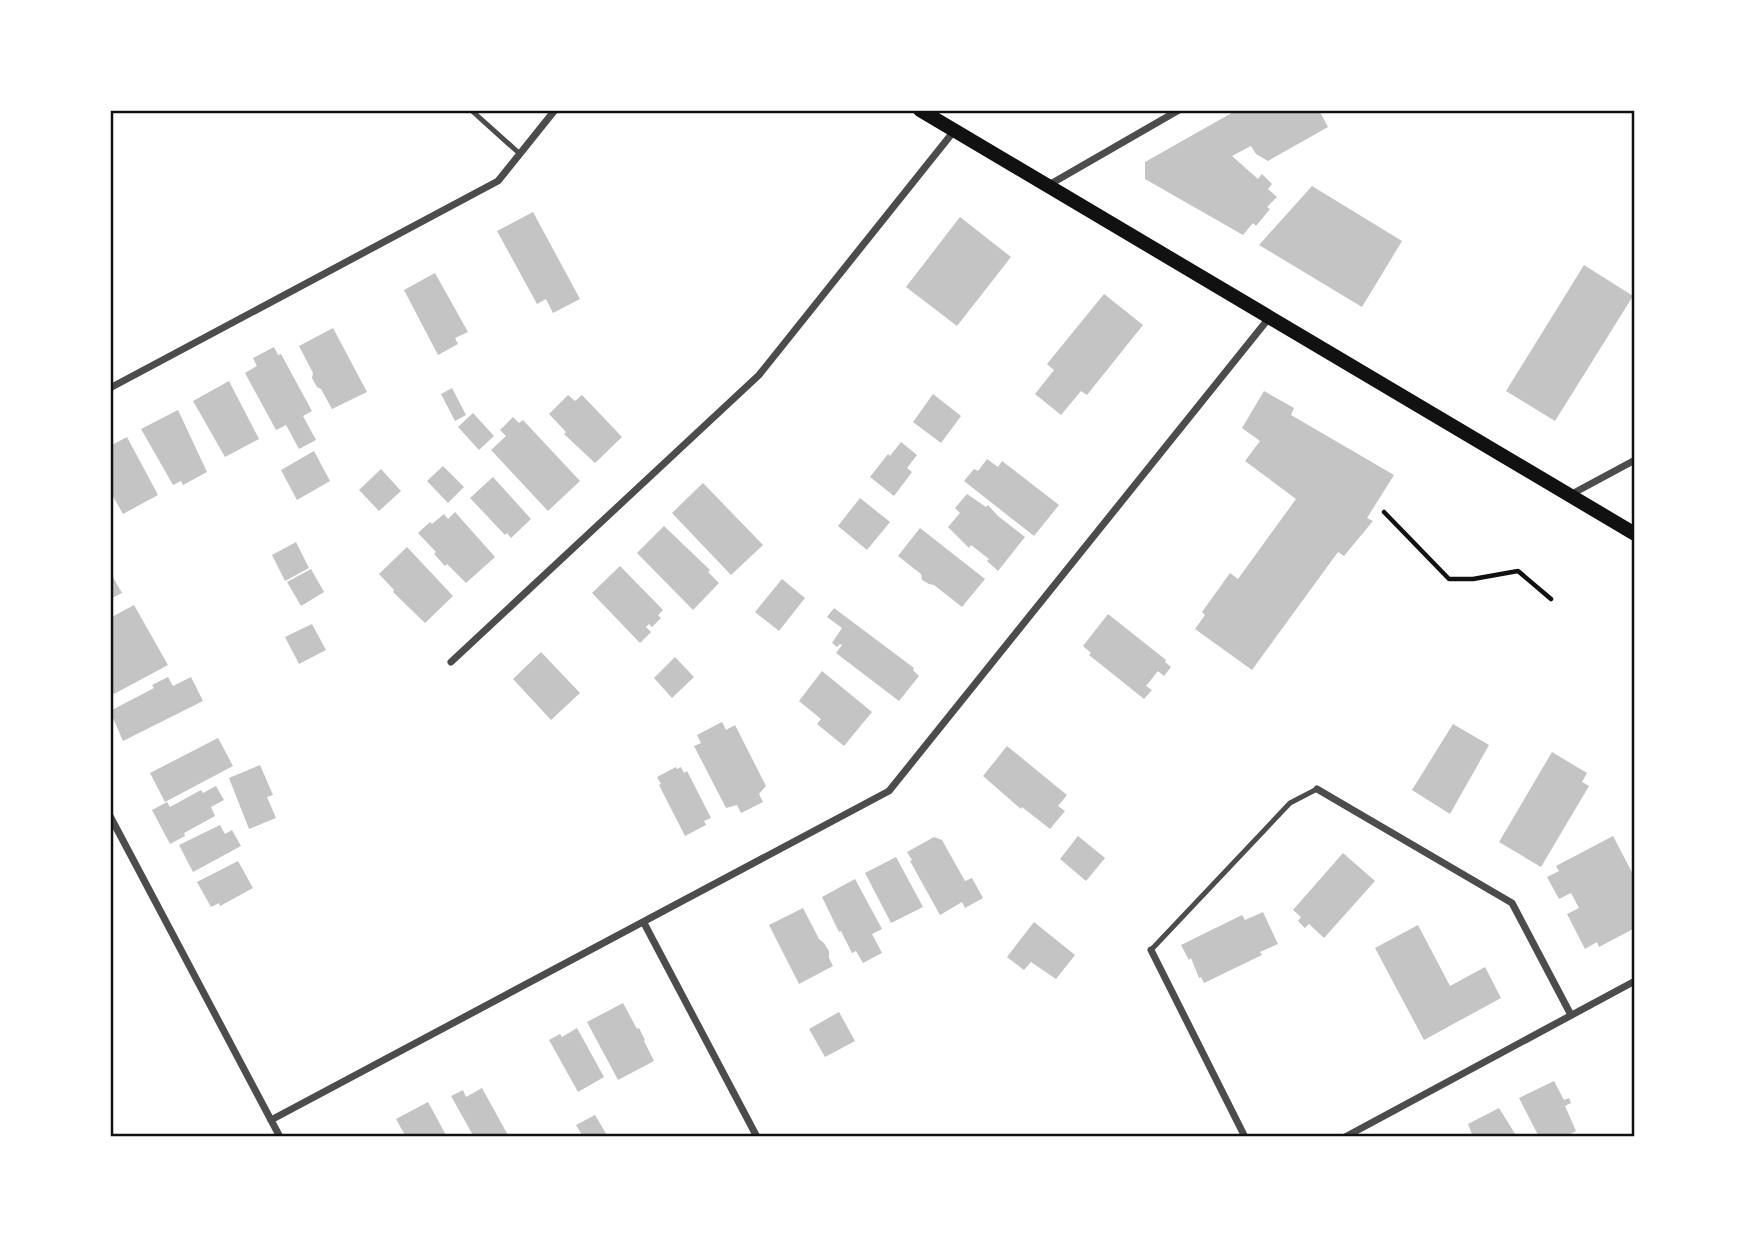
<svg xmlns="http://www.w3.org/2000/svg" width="1745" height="1247" font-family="Karla,sans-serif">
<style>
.building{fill:#c4c4c4}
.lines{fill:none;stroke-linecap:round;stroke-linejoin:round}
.path{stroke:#111;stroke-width:4.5}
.service{stroke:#4c4c4c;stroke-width:5}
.minor{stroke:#4c4c4c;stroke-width:7}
.secondary{stroke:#111;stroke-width:14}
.neatline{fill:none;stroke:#111;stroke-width:2.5}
</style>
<rect width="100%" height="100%" fill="#fff"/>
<g class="building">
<polygon points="1237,110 1319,110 1328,127 1268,161 1256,154 1251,146 1232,156 1258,179 1262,174 1272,184 1268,189 1277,197 1267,207 1270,209 1256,226 1253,223 1243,235 1145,179 1145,162"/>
<polygon points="1312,186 1402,241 1362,307 1259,245"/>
<polygon points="533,212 580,299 553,313 546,299 537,304 497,231"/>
<polygon points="960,217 1011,257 957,326 906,287"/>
<polygon points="1584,265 1633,296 1555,421 1506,391"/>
<polygon points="435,273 468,332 455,338 458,344 438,355 404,290"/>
<polygon points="1104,294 1143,325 1087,395 1081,391 1061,415 1035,394 1054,370 1047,364"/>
<polygon points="333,328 367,392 332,409 321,389 317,387 312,378 313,373 299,346"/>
<polygon points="274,347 278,355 281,354 312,411 303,416 316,440 299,449 286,425 276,430 245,373 257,366 253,358"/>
<polygon points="229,381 259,439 225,457 193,401"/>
<polygon points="452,388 466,415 455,421 441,394"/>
<polygon points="1264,391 1294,408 1291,415 1394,475 1367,518 1373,521 1344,556 1338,552 1252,670 1195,629 1205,615 1202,612 1230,573 1238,579 1296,499 1245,461 1260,441 1242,428"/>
<polygon points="933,394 961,416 941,443 913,422"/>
<polygon points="568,395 575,401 582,395 622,437 595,463 564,434 566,432 549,414"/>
<polygon points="178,410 207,472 183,485 181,481 173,485 141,429"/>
<polygon points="473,413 494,436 479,450 458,427"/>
<polygon points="513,417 519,423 523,420 580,481 548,511 491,450 506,436 500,430"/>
<polygon points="127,437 158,495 123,514 110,491 110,446"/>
<polygon points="901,442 917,455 907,468 912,472 894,496 870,477 888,454 890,456"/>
<polygon points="314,451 330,481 297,500 281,470"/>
<polygon points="987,459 998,467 1002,461 1059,505 1034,536 964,481 974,469 978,471"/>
<polygon points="443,466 464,487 448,503 427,481"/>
<polygon points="381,469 401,491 379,511 359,490"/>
<polygon points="493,477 531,519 511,538 507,533 505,535 470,498"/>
<polygon points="703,483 763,545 731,575 672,513"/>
<polygon points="967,494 986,507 988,505 998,516 1025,537 998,571 987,561 989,559 971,545 969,548 948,527 960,513 955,508"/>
<polygon points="860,498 890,522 867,550 838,526"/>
<polygon points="455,512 495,557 466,583 447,564 445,566 434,554 436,552 418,533 430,522 432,524 444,514 448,519"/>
<polygon points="664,526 710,570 708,572 719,583 693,610 637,553"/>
<polygon points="920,528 985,579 962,607 934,585 929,584 922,580 921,574 898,556"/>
<polygon points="296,542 309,568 285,581 272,555"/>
<polygon points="407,547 453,596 425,623 393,592 394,590 379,574"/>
<polygon points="620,566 663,610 658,615 661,618 652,627 649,624 646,627 651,632 640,643 592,593"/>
<polygon points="311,569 324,592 301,606 287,582"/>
<polygon points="110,572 122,593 110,599"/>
<polygon points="782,579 805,598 779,631 755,612"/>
<polygon points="134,605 168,665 114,694 110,687 110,618"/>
<polygon points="834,608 914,668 913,670 919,676 899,701 836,653 842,645 840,644 837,647 832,643 842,628 827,617"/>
<polygon points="1108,614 1166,660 1165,662 1171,667 1164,676 1158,671 1146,686 1152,690 1144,699 1089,655 1091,653 1083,646"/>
<polygon points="312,624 326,650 299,664 285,637"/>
<polygon points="541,652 580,693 551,720 513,679"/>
<polygon points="675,657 694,677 672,698 654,678"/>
<polygon points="822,671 872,712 844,746 817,724 821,719 799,701"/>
<polygon points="168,677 173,686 191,677 203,701 123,741 110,711 154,688 152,685"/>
<polygon points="722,722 726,730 735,725 766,786 759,794 763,802 741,813 737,805 726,808 694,746 701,743 697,735"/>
<polygon points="1453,724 1489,745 1450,814 1412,790"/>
<polygon points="218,738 233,766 165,802 150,773"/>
<polygon points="1007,746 1067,795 1058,806 1065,811 1050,829 1022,807 1021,809 983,776"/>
<polygon points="1552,752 1587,773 1582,782 1589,786 1541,867 1499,842"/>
<polygon points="260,765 273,795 267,797 276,818 249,829 229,778"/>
<polygon points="676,767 677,769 681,767 684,773 687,771 711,818 704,821 706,825 685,836 659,785 661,784 657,777"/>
<polygon points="216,786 224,800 211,807 215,816 184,833 185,836 170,844 152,810 167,802 170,807 201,790 203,793"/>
<polygon points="220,825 225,834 232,830 241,846 193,872 179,845"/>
<polygon points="1078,836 1105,858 1086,881 1060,859"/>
<polygon points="1613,836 1635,878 1635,928 1599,947 1597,942 1585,949 1567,914 1579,908 1571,893 1559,899 1547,877 1559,871 1556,866"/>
<polygon points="934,837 942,840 965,881 972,878 983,898 965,908 962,902 940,915 910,861 912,860 907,852"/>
<polygon points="1343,853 1375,881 1324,938 1309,924 1305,928 1298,921 1301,917 1293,910"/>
<polygon points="896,857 923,907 891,923 865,873"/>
<polygon points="238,861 253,888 220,906 219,903 211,907 197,882"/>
<polygon points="855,879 882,929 872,934 882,953 863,963 856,951 852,953 841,931 839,932 822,897"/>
<polygon points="803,908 819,939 824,943 829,951 829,958 833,966 799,984 769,925"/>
<polygon points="1263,912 1278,944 1260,952 1262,955 1204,983 1201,977 1199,978 1191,958 1189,960 1181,945 1242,915 1245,920"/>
<polygon points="1034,922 1075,955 1056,979 1031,962 1024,970 1007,957"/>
<polygon points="1418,925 1450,986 1485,967 1501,998 1424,1040 1375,948"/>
<polygon points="623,1003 637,1029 639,1028 645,1040 644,1041 654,1061 618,1080 587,1022"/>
<polygon points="839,1012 855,1041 825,1057 809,1029"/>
<polygon points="577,1028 604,1077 578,1092 549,1040 560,1034 562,1037"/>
<polygon points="1554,1081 1564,1100 1569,1098 1571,1103 1565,1106 1576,1131 1564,1137 1539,1137 1519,1098"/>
<polygon points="482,1088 509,1137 474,1137 451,1096 463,1090 466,1097"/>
<polygon points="428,1102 447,1137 406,1137 396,1119"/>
<polygon points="1499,1108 1517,1137 1473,1137 1468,1124"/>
<polygon points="595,1115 608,1137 583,1137 576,1125"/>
</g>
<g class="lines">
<polyline class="path" points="1384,512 1449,579 1473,579 1518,571 1551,599"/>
<g class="service">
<polyline points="471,110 520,154"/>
<polyline points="1151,950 1290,803 1317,789"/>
</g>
<g class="minor">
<polyline points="1047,186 1179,110"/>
<polyline points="110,388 498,181 555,110"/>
<polyline points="1570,495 1635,460"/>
<polyline points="451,662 759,375 954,131"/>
<polyline points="1317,789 1512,903 1571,1015"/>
<polyline points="110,816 280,1137"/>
<polyline points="644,923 757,1137"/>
<polyline points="1151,950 1245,1137"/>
<polyline points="271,1120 889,791 1269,318"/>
<polyline points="1345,1137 1635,981"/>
</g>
<polyline class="secondary" points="920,110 1635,534"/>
</g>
<rect width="1745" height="1247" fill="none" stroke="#ffffff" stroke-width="224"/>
<rect x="112" y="112" width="1521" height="1023" class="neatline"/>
</svg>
